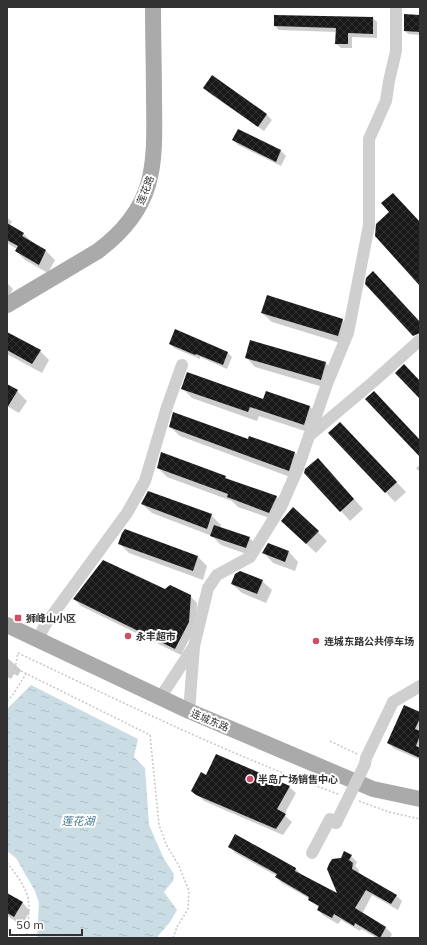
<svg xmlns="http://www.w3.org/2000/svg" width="427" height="945" font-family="'IBM Plex Sans','Noto Sans SC',sans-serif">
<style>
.water{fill:url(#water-ripples)}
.shadow{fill:#0003}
.building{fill:url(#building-cross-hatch)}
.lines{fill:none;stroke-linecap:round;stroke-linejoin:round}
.path{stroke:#c6c6c6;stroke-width:1.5;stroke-dasharray:2 2;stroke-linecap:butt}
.minor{stroke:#cfcfcf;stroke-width:12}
.major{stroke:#aaa;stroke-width:16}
.minor-bridge{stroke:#cfcfcf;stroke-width:12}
.poi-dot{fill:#d04d65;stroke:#fff;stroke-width:1.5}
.labels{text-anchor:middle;stroke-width:4;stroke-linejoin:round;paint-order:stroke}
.street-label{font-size:10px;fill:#323232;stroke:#fff}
.poi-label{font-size:10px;font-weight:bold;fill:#323232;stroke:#fff;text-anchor:start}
.water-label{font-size:11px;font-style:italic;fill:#49798b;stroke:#fff}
</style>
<defs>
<pattern id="water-ripples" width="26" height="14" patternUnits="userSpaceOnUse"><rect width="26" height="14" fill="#cadde4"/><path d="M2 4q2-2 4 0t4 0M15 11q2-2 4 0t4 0" fill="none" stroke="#aebec4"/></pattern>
<pattern id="building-cross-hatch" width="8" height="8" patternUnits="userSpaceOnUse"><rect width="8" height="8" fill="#191919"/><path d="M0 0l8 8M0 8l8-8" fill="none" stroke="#323232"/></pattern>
</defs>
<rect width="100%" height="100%" fill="#fff"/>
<polygon class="water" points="31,685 138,739 134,757 145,768 149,825 164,859 174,874 173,881 164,892 177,910 170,922 158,936 158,938 37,938 39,903 35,891 16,858 7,851 7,709"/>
<g class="shadow">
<polygon points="420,16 420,35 408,34 405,31"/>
<polygon points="373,18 377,22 377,38 352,37 352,48 341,48 336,44 337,32 279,30 275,26"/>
<polygon points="212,76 267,115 272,120 264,131 209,93 204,88"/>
<polygon points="238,130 281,151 286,156 281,166 238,145 233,140"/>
<polygon points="7,217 12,222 9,226 24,234 33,243 46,251 55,260 48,273 25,260 16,251 17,249 7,243"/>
<polygon points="7,283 13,289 7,299"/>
<polygon points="262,313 342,320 352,329 347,345 272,322"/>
<polygon points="175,330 228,353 232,357 227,369 200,357 200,359 174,348 170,344"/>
<polygon points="7,333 40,351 49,360 42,373 7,354"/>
<polygon points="251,341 326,363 335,373 330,389 255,367 246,357"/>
<polygon points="7,386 17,391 27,401 19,413 7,406"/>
<polygon points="183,389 264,400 266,392 310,407 320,416 314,434 259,416 257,421 192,398"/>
<polygon points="170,427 248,440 249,437 295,453 304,463 298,480 180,436"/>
<polygon points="329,433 349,433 406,492 395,502"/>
<polygon points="420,465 420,472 416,468"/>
<polygon points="158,468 225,477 228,480 277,497 286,507 278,521 238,507 232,501 167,477"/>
<polygon points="327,469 363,509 350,521 341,511"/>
<polygon points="142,504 211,515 221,525 220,528 249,538 259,547 255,557 221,545 212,536 152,513"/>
<polygon points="125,530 198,557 207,566 203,580 129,553 119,543"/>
<polygon points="292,530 318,532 327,541 316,553"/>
<polygon points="268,544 289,552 298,562 295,571 273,563 264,553"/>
<polygon points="262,581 272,590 266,603 242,593 232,584"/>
<polygon points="165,590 190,596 197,603 195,628 181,655 81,606 74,599"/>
<polygon points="7,658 11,661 21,670 18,676 14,674 11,679 7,677"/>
<polygon points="420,713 420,760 393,748 388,743"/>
<polygon points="206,776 289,787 296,793 284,815 292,822 283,835 204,801 193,791"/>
<polygon points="235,835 296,869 302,875 339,895 342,859 344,853 351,856 357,862 355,866 359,870 358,874 396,895 402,901 398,910 372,895 362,914 386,928 392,934 390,938 377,938 361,929 360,931 341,920 338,924 324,916 318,910 319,908 310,899 282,883 276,877 277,876 235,853 229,846"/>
<polygon points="7,894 22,902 30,911 22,925 7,916"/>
</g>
<g class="building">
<polygon points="404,14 420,15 420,32 404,31"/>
<polygon points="274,15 373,17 373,34 348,33 348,44 335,44 336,28 274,26"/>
<polygon points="212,75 267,114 258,127 203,88"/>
<polygon points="238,129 281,150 276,162 232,140"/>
<polygon points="393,193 420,222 420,286 375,236 376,224 389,212 381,203"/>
<polygon points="7,223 24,233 22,236 46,250 39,265 15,251 18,246 7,240"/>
<polygon points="373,271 420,322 420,333 413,336 365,284 366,278"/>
<polygon points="267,295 343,319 338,336 261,313"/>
<polygon points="175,329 228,352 223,365 196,354 195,355 169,344"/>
<polygon points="7,332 41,350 32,364 7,350"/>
<polygon points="250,340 326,362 321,380 245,358"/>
<polygon points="404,364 420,381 420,399 395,373"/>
<polygon points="187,372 263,399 266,391 310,406 304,425 250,407 248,412 181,389"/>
<polygon points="7,384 18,390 7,408"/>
<polygon points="374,391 420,440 420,457 365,399"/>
<polygon points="173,412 248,439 249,436 295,452 289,471 169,427"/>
<polygon points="340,422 397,482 385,493 328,433"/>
<polygon points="161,452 226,476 225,478 277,496 269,513 227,497 228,494 157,468"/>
<polygon points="318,458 354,499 340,512 304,473 305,469"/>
<polygon points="148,491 212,514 207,529 141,504"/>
<polygon points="293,507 319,531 306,544 281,521"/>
<polygon points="214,525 250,537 246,548 210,536"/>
<polygon points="125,529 198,556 193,571 118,544 122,533"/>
<polygon points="268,543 289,551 285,562 262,553"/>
<polygon points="103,560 165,589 170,585 191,595 189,622 175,649 73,599"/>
<polygon points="240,571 263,580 257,594 231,584 235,574"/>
<polygon points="404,705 420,712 420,718 415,729 420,731 420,735 416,746 420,748 420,758 387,743"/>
<polygon points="216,754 290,786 277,809 286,814 276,829 196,795 191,791 201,772 206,775"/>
<polygon points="235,834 296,868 295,871 337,893 327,869 329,864 332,859 341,858 344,851 352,855 349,860 353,863 352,869 397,895 391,904 366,890 355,908 386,927 380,938 355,923 354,926 334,914 332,918 317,910 319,906 308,900 309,897 275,877 277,874 228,847"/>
<polygon points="7,893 23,902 14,917 7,913"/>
</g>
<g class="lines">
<g class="path">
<polyline points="7,701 12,696 26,674"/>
<polyline points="330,741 357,754"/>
<polyline points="359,801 389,812 420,819"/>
<path d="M7,863c8,10 18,22 21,35 2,9 0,30 -2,40"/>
<path d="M173,938l4,-11 11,-18 1,-18 -10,-25 -13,-22 -7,-19 -9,-90 -135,-67 3,-15c106,50 210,101 320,141"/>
</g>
<g class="minor">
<polyline points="309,436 373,382 420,340"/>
<polyline points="38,639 45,625 127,513 145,481 167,407 182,365"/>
<polyline points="160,698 194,646 208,588 217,575 250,557 281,507 298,468 327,384 348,333 369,225 369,139 386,101 389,81 396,51 396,7"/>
<polyline points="189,711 194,647"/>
<polyline points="365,764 366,758 393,702 420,686"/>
<polyline points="312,853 330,819 336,823"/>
</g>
<g class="major">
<path d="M7,305l91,-54c59,-44 57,-86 56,-152 0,-31 -1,-61 -1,-92"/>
<polyline points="7,625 189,711 373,789 420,799"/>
</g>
<polyline class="minor-bridge" points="336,823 365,764"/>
</g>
<g class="poi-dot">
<rect x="14" y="614" width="8" height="8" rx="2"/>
<circle cx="128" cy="636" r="4"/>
<circle cx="316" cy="641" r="4"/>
<circle cx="250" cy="779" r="4"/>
</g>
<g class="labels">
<g class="street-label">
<text transform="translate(145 190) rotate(-69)" y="4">莲花路</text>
<text transform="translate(210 720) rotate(23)" y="4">连城东路</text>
</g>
<g class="poi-label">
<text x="26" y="622">狮峰山小区</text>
<text x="136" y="640">永丰超市</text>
<text x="324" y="645">连城东路公共停车场</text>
<text x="258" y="783">半岛广场销售中心</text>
</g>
<g class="water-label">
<text x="78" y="825">莲花湖</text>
</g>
</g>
<rect width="427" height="945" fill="none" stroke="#323232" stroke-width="16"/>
<path d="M10 929v6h72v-6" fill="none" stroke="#323232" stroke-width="2"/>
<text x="16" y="929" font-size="12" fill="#323232" stroke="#ffffff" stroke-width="3" paint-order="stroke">50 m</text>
</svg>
